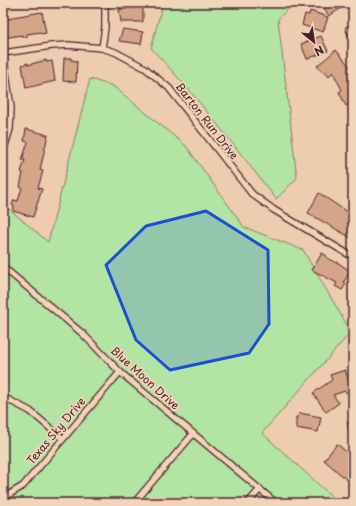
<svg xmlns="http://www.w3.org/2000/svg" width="356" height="506" font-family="'Playpen Sans',sans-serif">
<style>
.green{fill:#b2e4a4;stroke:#7e8268}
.building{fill:#d4a589;stroke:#4a1f2b}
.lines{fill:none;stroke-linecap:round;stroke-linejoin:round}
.minor-casing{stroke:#4a1f2b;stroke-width:8}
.minor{stroke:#f2d4b8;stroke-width:5.5}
.marked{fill:#1d4ed8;fill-opacity:0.2;stroke:#1d4ed8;stroke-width:3;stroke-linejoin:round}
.labels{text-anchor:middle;stroke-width:3.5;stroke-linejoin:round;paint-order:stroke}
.street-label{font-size:11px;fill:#4a1f2b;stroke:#f2d4b8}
</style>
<rect width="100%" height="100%" fill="#eeccb0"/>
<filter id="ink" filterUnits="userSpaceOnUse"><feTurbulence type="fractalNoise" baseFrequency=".025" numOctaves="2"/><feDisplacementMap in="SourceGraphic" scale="8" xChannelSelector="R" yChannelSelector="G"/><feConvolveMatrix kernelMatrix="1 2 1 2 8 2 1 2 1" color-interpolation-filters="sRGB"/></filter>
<g filter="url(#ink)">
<g class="green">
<path d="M163,3h131l-16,16 19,159 -21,21c-40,-51 -80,-104 -125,-151z"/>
<polygon points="90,79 113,86 186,146 244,227 303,250 351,332 262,433 339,503 3,503 3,204 48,242"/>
</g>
<g class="building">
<polygon points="126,3 143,3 143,22 121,22 119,9 126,9"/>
<polygon points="321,3 341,3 343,7 329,16"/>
<polygon points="310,11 328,17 323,32 302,25 305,14 309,15"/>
<polygon points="42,12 46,33 41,34 41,32 27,34 27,37 22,37 22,35 3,38 3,20 13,18 13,17"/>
<polygon points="123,29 143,32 141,44 119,41"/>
<polygon points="321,36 328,51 307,59 301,44"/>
<polygon points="336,50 351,68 353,67 353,103 346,106 339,92 342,90 333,72 329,76 325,71 323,73 317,66"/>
<polygon points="64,58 71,58 71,60 77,61 76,82 63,81"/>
<polygon points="46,60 46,62 52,61 55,81 26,88 22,65 28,63 28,65"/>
<polygon points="26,129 48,135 40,170 43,171 38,188 42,189 33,217 13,211 14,206 12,205 14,200 18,201 22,188 20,187 23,173 21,172 25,160 22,160 28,142 24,141"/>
<polygon points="319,193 353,216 353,239 308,213"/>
<polygon points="322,253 327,256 326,257 337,263 337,262 350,271 344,282 346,284 342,290 335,286 337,283 312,270"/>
<polygon points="345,370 353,391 346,393 345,391 333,395 339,403 326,412 313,393 332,380 330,375"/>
<polygon points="299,413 321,417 318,432 296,428 296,417 298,417"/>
<polygon points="337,444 349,454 348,455 353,459 353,485 324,460"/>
</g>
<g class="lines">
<g class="minor-casing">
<g id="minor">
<polyline points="349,29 353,37"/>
<polyline points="102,48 105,27 105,3"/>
<polyline points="3,53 52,46 68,45 102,48 115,52 145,68 169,88 252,194 274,210 353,257"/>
<polyline points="3,152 10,129 11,108 3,53"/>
<polyline points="3,267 83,334 120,372 276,503"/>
<polyline points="3,397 30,411 63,439"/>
<polyline points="351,424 353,432"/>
<polyline points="3,498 23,486 120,372"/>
<polyline points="134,503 193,434"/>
<polyline points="248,503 260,489"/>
</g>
</g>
<use href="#minor" class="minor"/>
</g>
</g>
<path class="marked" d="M206,211l62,39 1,74 -20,29 -79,17 -34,-30 -30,-75 40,-39z"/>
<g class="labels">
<g class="street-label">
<text transform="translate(207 121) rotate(52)" y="4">Barton Run Drive</text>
<text transform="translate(145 378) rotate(42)" y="4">Blue Moon Drive</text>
<text transform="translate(56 431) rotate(-50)" y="4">Texas Sky Drive</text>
</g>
</g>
<rect width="356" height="506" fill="none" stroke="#f2d4b8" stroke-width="16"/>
<rect x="8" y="8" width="340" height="490" fill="none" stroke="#4a1f2b" stroke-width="1.5" filter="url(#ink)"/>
<g transform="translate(314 42) rotate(150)" stroke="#f2d4b8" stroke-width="3" paint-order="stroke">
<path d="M0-3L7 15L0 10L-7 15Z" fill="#4a1f2b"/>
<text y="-6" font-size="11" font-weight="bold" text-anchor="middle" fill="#4a1f2b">N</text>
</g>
</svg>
